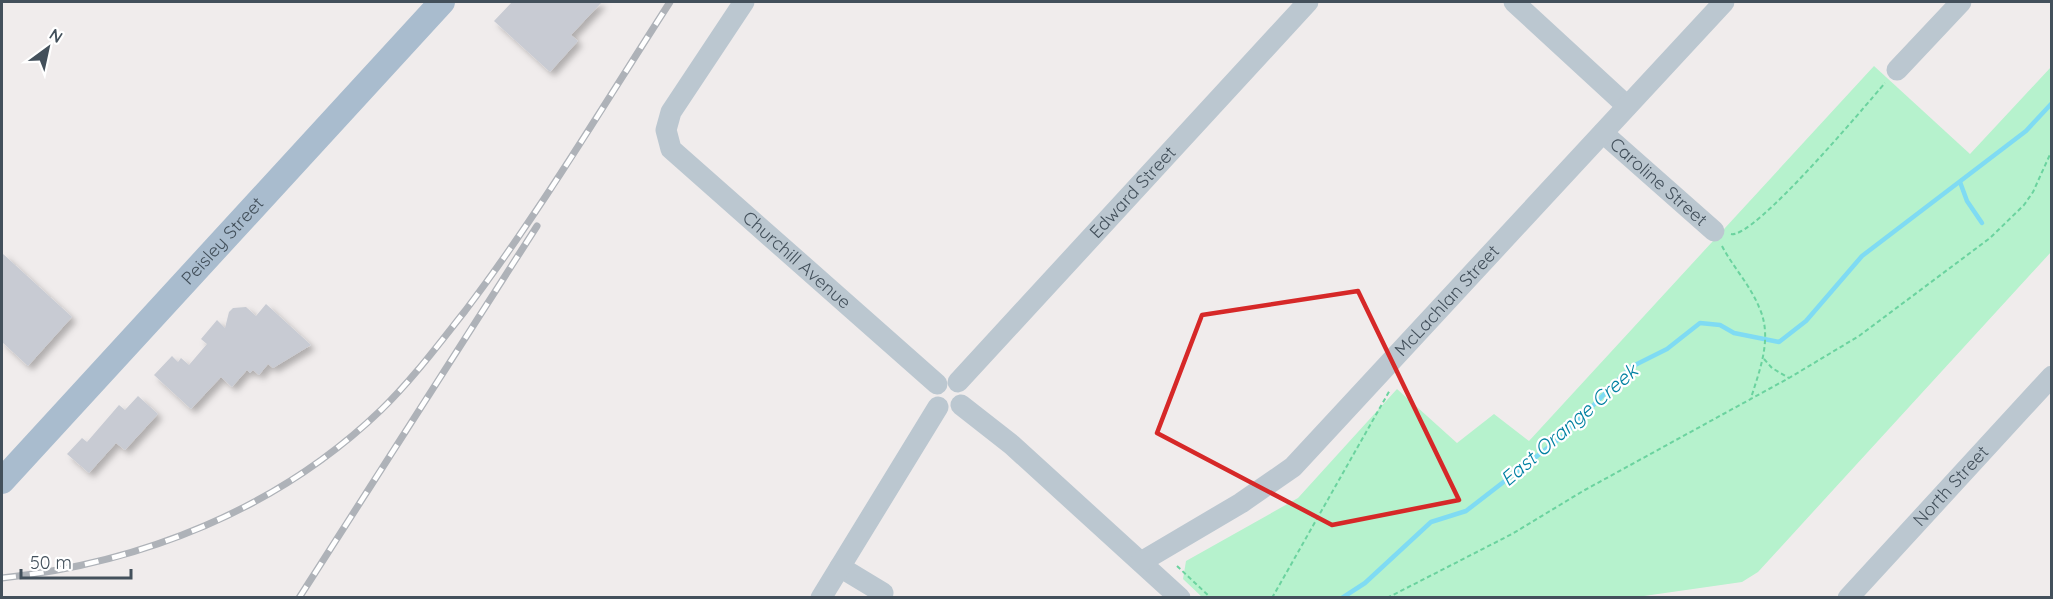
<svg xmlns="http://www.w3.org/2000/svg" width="2053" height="599" font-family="Quicksand,sans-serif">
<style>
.green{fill:#b6f2cd}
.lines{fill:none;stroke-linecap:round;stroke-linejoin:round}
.stream{stroke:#7fdbf3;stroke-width:4.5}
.building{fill:#c8cbd3;filter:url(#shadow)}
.path{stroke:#6bd39f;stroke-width:2;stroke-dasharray:4.5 3;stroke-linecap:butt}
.minor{stroke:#bbc7d0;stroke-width:21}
.major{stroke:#a9bcce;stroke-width:26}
.rail-casing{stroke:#aeb2b8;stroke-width:7}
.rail{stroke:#fff;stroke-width:4.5;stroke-dasharray:14;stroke-linecap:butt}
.marked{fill:none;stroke:#d62828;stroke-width:4.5;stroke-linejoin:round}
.labels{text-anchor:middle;stroke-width:4.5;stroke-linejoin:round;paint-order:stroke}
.street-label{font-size:18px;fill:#43505b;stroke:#fff}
.water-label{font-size:20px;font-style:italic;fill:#0281a2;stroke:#fff}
</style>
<defs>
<filter id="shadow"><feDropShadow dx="4.5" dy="4.5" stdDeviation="3" flood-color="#0004"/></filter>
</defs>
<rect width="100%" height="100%" fill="#f0ecec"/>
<polygon class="green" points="1874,66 1970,154 2051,67 2051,252 1758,572 1742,582 1630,598 1203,598 1183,579 1186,561 1298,498 1397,389 1457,443 1494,414 1529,441"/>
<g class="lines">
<g class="stream">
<polyline points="1960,182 1967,201 1982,223"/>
<polyline points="1342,598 1365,583 1431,522 1466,511 1563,436 1631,367 1667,349 1700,323 1720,325 1734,333 1779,342 1806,321 1862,256 2026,131 2052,103"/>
</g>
</g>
<g class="building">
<polygon points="512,2 602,2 571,35 578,41 550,72 494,21"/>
<polygon points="2,253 72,317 28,366 2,342"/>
<polygon points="266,304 311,345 273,368 268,364 259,375 253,370 250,373 247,370 232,387 221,377 191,409 154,375 172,356 178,362 181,358 189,365 207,344 201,339 217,320 225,328 229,312 233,308 246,307 256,316"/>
<polygon points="138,396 158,414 125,450 116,443 89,473 67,454 82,438 87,442 119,405 125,410"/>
</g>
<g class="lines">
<g class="path">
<path d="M1731,234c23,5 134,-128 154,-151"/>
<path d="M1722,246c11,21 28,39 37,61 14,30 1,62 -8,91"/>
<polyline points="1764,359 1772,368 1789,378"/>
<polyline points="1177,566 1211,598"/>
<polyline points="1272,598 1390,390"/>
<polyline points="1387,598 1512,534 1583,491 1789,378 1859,336 1990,238 2024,205 2033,192 2052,150"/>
</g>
<g class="minor">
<path id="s1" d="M744,2l-73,110 -5,18 5,19 266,235"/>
<polyline points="1514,2 1627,106"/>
<polyline points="1897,70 1961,2"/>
<path id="s2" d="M1603,133l111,98"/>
<path id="s3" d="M958,382l350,-380"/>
<polyline points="961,405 1012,445 1180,598"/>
<path id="s4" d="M1141,562l100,-59 52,-36 431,-465"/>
<polyline points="840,567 883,593"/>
<polyline points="821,598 938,407"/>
<path id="s5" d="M1848,598l204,-222"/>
</g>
<path class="major" id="s6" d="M2,481l440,-479"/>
<g class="rail-casing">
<g id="rail">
<path d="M2,578c140,-15 276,-69 379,-168 31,-30 57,-65 84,-99 75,-99 138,-205 205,-309"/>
<polyline points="299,598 537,226"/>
</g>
</g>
<use href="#rail" class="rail"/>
</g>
<path class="marked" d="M1358,291l101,209 -127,25 -175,-92 45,-118z"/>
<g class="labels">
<g class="street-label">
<text dy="6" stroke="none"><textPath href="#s2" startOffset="74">Caroline Street</textPath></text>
<text dy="6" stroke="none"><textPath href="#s3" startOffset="258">Edward Street</textPath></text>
<text dy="6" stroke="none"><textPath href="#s6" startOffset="326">Peisley Street</textPath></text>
<text dy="6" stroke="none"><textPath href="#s1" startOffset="338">Churchill Avenue</textPath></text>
<text dy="6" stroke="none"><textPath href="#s4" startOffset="406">McLachlan Street</textPath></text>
<text dy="6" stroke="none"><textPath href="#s5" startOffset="152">North Street</textPath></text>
</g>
<g class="water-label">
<text transform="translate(1569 425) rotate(-41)" y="7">East Orange Creek</text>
</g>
</g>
<rect width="2053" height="599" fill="none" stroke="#43505b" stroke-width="6"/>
<g transform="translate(48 48) rotate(33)" stroke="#ffffff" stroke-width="4.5" paint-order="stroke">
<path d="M0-4.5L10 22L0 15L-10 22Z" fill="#43505b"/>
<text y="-9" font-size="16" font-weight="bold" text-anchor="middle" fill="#43505b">N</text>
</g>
<path d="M21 569v9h110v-9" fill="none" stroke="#43505b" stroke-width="3"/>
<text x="30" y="569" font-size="18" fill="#43505b" stroke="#ffffff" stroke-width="4.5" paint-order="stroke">50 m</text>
</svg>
